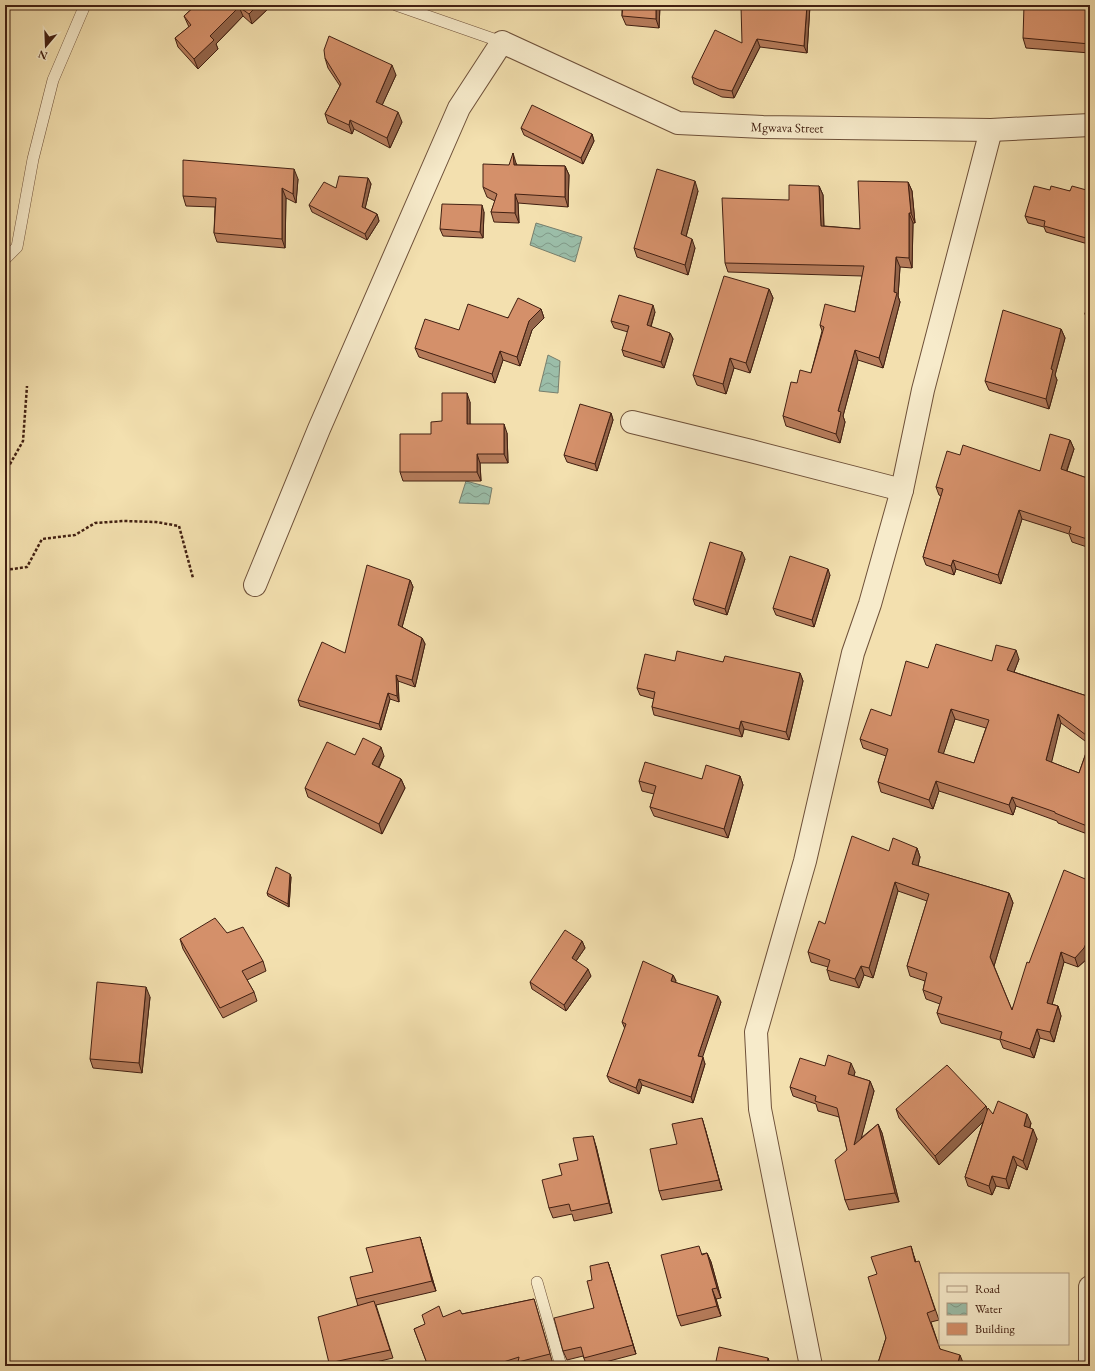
<svg xmlns="http://www.w3.org/2000/svg" width="1095" height="1371" font-family="'EB Garamond',serif">
<style>
.water{fill:url(#water-waves);stroke:#777e6c}
.lines{fill:none;stroke-linecap:round;stroke-linejoin:round}
.lane-casing{stroke:#6e5039;stroke-width:12}
.street-casing{stroke:#6e5039;stroke-width:24}
.path{stroke:#422012;stroke-width:2.5;stroke-dasharray:3 2;stroke-linecap:butt}
.lane{stroke:#f7ebcb;stroke-width:11}
.street{stroke:#f7ebcb;stroke-width:22}
.wall{fill:#b67c5b;stroke:#422012;fill-rule:evenodd}
.shaded-wall{fill:#94654a;stroke:#422012}
.building{fill:#d4906a;stroke:#422012;fill-rule:evenodd}
.labels{text-anchor:middle;stroke-width:4;stroke-linejoin:round;paint-order:stroke}
.street-label{font-size:13px;fill:#422012;stroke:#f7ebcb}
</style>
<defs>
<pattern id="water-waves" width="16" height="10" patternUnits="userSpaceOnUse"><rect width="16" height="10" fill="#9bbda8"/><path d="M0 5q4-4 8 0t8 0" fill="none" stroke="#809987"/></pattern>
</defs>
<rect width="100%" height="100%" fill="#f3e0af"/>
<filter id="stains"><feTurbulence type="fractalNoise" baseFrequency=".005" numOctaves="4"/><feColorMatrix values="0 0 0 0 .2 0 0 0 0 .09 0 0 0 0 .02 0 0 0 .5 -.17"/></filter>
<radialGradient id="worn" r=".72"><stop offset=".6" stop-color="#630" stop-opacity="0"/><stop offset="1" stop-color="#630" stop-opacity=".3"/></radialGradient>
<g class="water">
<polygon points="536,223 582,237 575,262 530,245"/>
<polygon points="548,355 560,361 558,393 539,391"/>
<polygon points="466,481 492,488 489,504 459,503"/>
</g>
<g class="lines">
<g class="lane-casing">
<g id="lane">
<polyline points="396,5 502,42"/>
<polyline points="5,259 17,247 33,159 53,80 85,5"/>
<polyline points="537,1282 561,1366"/>
</g>
</g>
<g class="street-casing">
<g id="street">
<polyline points="632,422 751,451 902,490"/>
<polyline points="255,585 319,429 459,108 502,42 678,123 763,127 991,130 1090,125"/>
<polyline points="811,1366 760,1109 756,1032 805,861 853,653 870,604 902,490 923,390 991,130"/>
<polyline points="1090,1366 1090,1287"/>
</g>
</g>
<g class="path">
<polyline points="5,473 23,441 27,386"/>
<polyline points="5,570 27,567 42,539 75,535 95,523 124,521 156,522 179,526 193,578"/>
</g>
<use href="#lane" class="lane"/>
<use href="#street" class="street"/>
</g>
<g class="wall">
<polygon points="196,5 270,7 252,24 243,16 216,44 218,49 198,69 178,47 175,38 189,27 184,16"/>
<polygon points="588,5 660,5 659,28 626,25 622,16 622,9"/>
<polygon points="810,5 807,53 760,47 734,98 722,97 694,84 692,77 742,43"/>
<polygon points="1090,5 1090,53 1026,48 1023,38"/>
<polygon points="325,58 396,75 382,105 402,122 390,148 354,129 352,134 328,123 325,114 340,86 328,68"/>
<polygon points="521,128 592,134 594,141 583,164 524,135"/>
<polygon points="516,163 517,165 565,166 569,175 568,207 518,203 519,223 494,222 491,212 495,201 487,197 483,187 509,165"/>
<polygon points="368,178 371,184 365,208 377,214 379,221 367,240 312,212 309,205 336,188"/>
<polygon points="298,179 296,203 286,198 285,248 217,242 214,233 215,207 186,206 183,196"/>
<polygon points="908,182 912,191 915,223 913,223 912,268 900,267 898,296 900,302 883,368 858,360 843,416 845,422 840,443 786,426 783,416 797,383 811,373 822,331 820,325 855,312 862,276 728,272 725,263 789,200 819,186 823,195 824,226 860,229"/>
<polygon points="1050,190 1070,191 1088,244 1046,232 1044,227 1028,223 1025,216"/>
<polygon points="698,191 686,237 695,248 688,275 637,257 634,248"/>
<polygon points="484,212 483,238 443,236 440,229"/>
<polygon points="769,289 773,298 750,373 734,368 726,394 697,385 693,375"/>
<polygon points="1090,295 1090,322 1088,322 1085,314"/>
<polygon points="541,309 544,318 532,330 520,366 503,360 495,383 419,357 415,348 459,330"/>
<polygon points="655,312 651,327 670,333 673,339 664,368 624,356 622,350 628,332 614,328 611,321"/>
<polygon points="1061,329 1065,338 1055,375 1057,380 1049,409 989,390 985,381"/>
<polygon points="470,402 470,424 507,433 508,463 480,463 481,481 403,481 400,472 442,421"/>
<polygon points="611,413 613,420 597,471 567,462 564,455"/>
<polygon points="1070,440 1074,449 1067,471 1090,479 1090,548 1072,542 1069,534 1022,519 1001,584 956,569 954,575 926,565 923,557 941,496 939,495 936,487 960,455 1040,471"/>
<polygon points="745,559 727,615 695,605 693,599"/>
<polygon points="830,575 814,627 776,615 773,608"/>
<polygon points="410,580 413,587 402,627 422,638 425,644 415,687 398,681 399,702 390,699 381,730 300,706 298,700 345,653"/>
<path d="M1019,659l-5,13 76,25v138l-32,-12 -1,-2 -41,-15 -3,9 -74,-24 -6,18 -52,-17 -3,-10 8,-26 -23,-8 -3,-9 31,-23 37,-48 64,-7zM955,719l31,9 -12,35 -31,-9zM1061,723l28,21 -10,29 -28,-11z"/>
<polygon points="675,661 723,662 800,673 803,681 789,740 744,729 742,737 654,715 652,707 654,699 640,695 637,688"/>
<polygon points="384,756 379,768 401,779 405,788 382,834 308,797 305,788"/>
<polygon points="740,776 743,785 728,838 654,816 650,807 654,794 642,791 639,781 702,779"/>
<polygon points="917,848 920,857 918,866 1009,893 1013,903 994,966 1012,1010 1029,963 1090,881 1090,952 1088,958 1078,967 1064,962 1052,1004 1058,1006 1061,1016 1054,1042 1040,1038 1034,1058 1003,1048 1000,1040 941,1023 937,1013 940,1004 926,999 923,990 925,981 910,976 907,966 927,901 898,891 873,978 864,975 859,988 830,980 827,970 828,967 811,962 808,952 889,851"/>
<polygon points="291,877 289,907 268,896 267,893"/>
<polygon points="227,933 263,961 266,971 247,980 254,992 257,1001 223,1018 183,949 180,939"/>
<polygon points="582,941 585,948 576,961 591,976 566,1011 532,989 530,982"/>
<polygon points="673,975 676,981 675,982 721,1002 702,1057 705,1064 693,1103 642,1085 639,1094 610,1082 607,1076 625,1029 622,1022"/>
<polygon points="150,997 142,1073 93,1068 90,1059"/>
<polygon points="825,1066 855,1072 854,1076 870,1081 874,1091 861,1138 878,1124 882,1133 899,1202 849,1210 845,1200 847,1150 839,1117 818,1111 816,1104 793,1096 790,1087"/>
<polygon points="986,1106 987,1110 993,1114 1031,1123 1030,1128 1037,1139 1027,1170 1017,1165 1009,1189 996,1186 992,1195 968,1186 965,1177 983,1122 939,1165 899,1118 896,1109"/>
<polygon points="705,1128 722,1190 662,1200 659,1191 677,1144"/>
<polygon points="596,1146 612,1213 574,1221 572,1214 553,1218 549,1208 562,1175 578,1160"/>
<polygon points="420,1237 423,1247 436,1291 376,1305 393,1358 359,1366 331,1366 329,1363 358,1306 356,1299 373,1272"/>
<polygon points="707,1253 711,1262 721,1298 716,1299 721,1316 681,1326 677,1316 702,1254"/>
<polygon points="914,1256 916,1262 922,1271 939,1320 931,1322 940,1349 964,1365 963,1366 877,1366 886,1338 877,1274"/>
<polygon points="608,1262 611,1271 636,1354 590,1366 587,1366 583,1356 567,1360 563,1351 594,1308 592,1280"/>
<polygon points="534,1299 537,1309 553,1364 543,1366 428,1366 414,1329 443,1317 462,1314"/>
</g>
<g class="shaded-wall">
<polygon points="258,5 269,5 270,7 252,24 249,14"/>
<polygon points="656,5 660,5 659,28 656,19"/>
<polygon points="807,5 810,5 807,53 804,46"/>
<polygon points="239,7 243,16 216,44 218,49 198,69 194,59 210,36"/>
<polygon points="757,39 760,47 734,98 732,91"/>
<polygon points="392,65 396,75 379,112 376,102"/>
<polygon points="398,112 402,122 390,148 387,138"/>
<polygon points="350,120 354,129 352,134 349,125"/>
<polygon points="592,134 594,141 583,164 581,158"/>
<polygon points="513,153 516,163 517,174 514,165"/>
<polygon points="565,166 569,175 568,207 565,197"/>
<polygon points="294,169 298,179 296,203 293,194"/>
<polygon points="368,178 371,184 364,213 362,207"/>
<polygon points="695,181 698,191 684,244 681,234"/>
<polygon points="908,182 912,191 915,223 911,213"/>
<polygon points="819,186 823,195 824,236 821,226"/>
<polygon points="282,188 286,198 285,248 282,239"/>
<polygon points="515,194 518,203 519,223 515,213"/>
<polygon points="482,205 484,212 483,238 480,232"/>
<polygon points="909,213 913,223 912,268 909,258"/>
<polygon points="377,214 379,221 367,240 365,234"/>
<polygon points="1090,221 1090,237 1088,244 1086,238"/>
<polygon points="692,239 695,248 688,275 685,265"/>
<polygon points="896,257 900,267 898,296 900,302 883,368 879,358 894,292"/>
<polygon points="769,289 773,298 750,373 746,363"/>
<polygon points="653,305 655,312 649,332 647,325"/>
<polygon points="541,309 544,318 532,330 520,366 517,357 529,321"/>
<polygon points="1061,329 1065,338 1055,375 1057,380 1049,409 1046,399 1051,369"/>
<polygon points="670,333 673,339 664,368 661,362"/>
<polygon points="855,350 858,360 843,416 845,422 840,443 836,434 838,411"/>
<polygon points="500,351 503,360 495,383 492,374"/>
<polygon points="730,358 734,368 726,394 723,384"/>
<polygon points="467,393 470,402 470,433 467,424"/>
<polygon points="611,413 613,420 597,471 595,464"/>
<polygon points="504,424 507,433 508,463 504,454"/>
<polygon points="1070,440 1074,449 1064,478 1061,469"/>
<polygon points="477,454 480,463 481,481 477,472"/>
<polygon points="1019,510 1022,519 1001,584 998,575"/>
<polygon points="742,552 745,559 727,615 725,609"/>
<polygon points="953,560 956,569 954,575 951,566"/>
<polygon points="828,569 830,575 814,627 812,620"/>
<polygon points="410,580 413,587 401,631 398,625"/>
<polygon points="422,638 425,644 415,687 412,680"/>
<polygon points="1016,650 1019,659 1011,680 1007,670"/>
<polygon points="800,673 803,681 789,740 786,732"/>
<polygon points="396,675 398,681 399,702 397,696"/>
<polygon points="388,693 390,699 381,730 379,724"/>
<polygon points="951,709 955,719 941,761 938,752"/>
<polygon points="1058,714 1061,723 1050,769 1046,760"/>
<polygon points="741,721 744,729 742,737 739,729"/>
<polygon points="381,747 384,756 375,774 372,764"/>
<polygon points="740,776 743,785 728,838 724,829"/>
<polygon points="401,779 405,788 382,834 379,824"/>
<polygon points="936,781 939,791 933,809 929,800"/>
<polygon points="1012,797 1016,806 1013,815 1009,805"/>
<polygon points="1090,817 1090,835 1087,826"/>
<polygon points="917,848 920,857 916,874 912,864"/>
<polygon points="290,874 291,877 289,907 288,904"/>
<polygon points="895,882 898,891 873,978 869,968"/>
<polygon points="1009,893 1013,903 994,966 990,957"/>
<polygon points="1090,934 1090,952 1088,958 1078,967 1075,958"/>
<polygon points="582,941 585,948 574,964 572,958"/>
<polygon points="1061,952 1064,962 1050,1012 1047,1003"/>
<polygon points="861,966 864,975 859,988 855,979"/>
<polygon points="588,969 591,976 566,1011 564,1005"/>
<polygon points="673,975 676,981 674,987 671,981"/>
<polygon points="146,987 150,997 142,1073 139,1063"/>
<polygon points="718,996 721,1002 701,1062 698,1056"/>
<polygon points="1058,1006 1061,1016 1054,1042 1050,1032"/>
<polygon points="1037,1029 1040,1038 1034,1058 1030,1049"/>
<polygon points="703,1057 705,1064 693,1103 691,1097"/>
<polygon points="851,1063 855,1072 851,1084 848,1074"/>
<polygon points="639,1079 642,1085 639,1094 636,1088"/>
<polygon points="870,1081 874,1091 857,1154 854,1145"/>
<polygon points="986,1106 989,1116 939,1165 935,1156"/>
<polygon points="1027,1114 1031,1123 1027,1136 1024,1126"/>
<polygon points="702,1118 705,1128 722,1190 719,1180"/>
<polygon points="878,1124 882,1133 899,1202 895,1193"/>
<polygon points="1033,1129 1037,1139 1027,1170 1023,1161"/>
<polygon points="593,1136 596,1146 612,1213 609,1203"/>
<polygon points="1013,1156 1017,1165 1009,1189 1006,1179"/>
<polygon points="992,1176 996,1186 992,1195 989,1186"/>
<polygon points="420,1237 423,1247 436,1291 432,1281"/>
<polygon points="911,1246 914,1256 918,1272 915,1262"/>
<polygon points="707,1253 711,1262 721,1298 717,1288"/>
<polygon points="608,1262 611,1271 636,1354 633,1345"/>
<polygon points="712,1289 716,1299 721,1316 717,1306"/>
<polygon points="960,1355 964,1365 963,1366 957,1366"/>
<polygon points="768,1358 771,1366 767,1366"/>
</g>
<g class="building">
<polygon points="196,5 258,5 249,14 239,7 210,36 214,40 194,59 175,38 191,25 184,16"/>
<polygon points="623,5 656,5 656,19 622,16"/>
<polygon points="754,5 807,5 804,46 757,39 732,91 719,89 692,77 715,30 742,43 741,6 754,8"/>
<polygon points="1024,5 1090,5 1090,44 1023,38"/>
<polygon points="329,36 392,65 376,102 398,112 387,138 350,120 349,125 325,114 341,84 325,58 324,50"/>
<polygon points="532,105 592,134 581,158 521,128"/>
<polygon points="513,153 514,165 565,166 565,197 515,194 515,213 491,212 497,194 483,187 483,164 509,165"/>
<polygon points="183,160 294,169 293,194 282,188 282,239 214,233 216,198 183,196"/>
<polygon points="657,169 695,181 681,234 692,239 685,265 634,248"/>
<polygon points="339,176 368,178 362,207 377,214 365,234 309,205 324,182 336,188"/>
<polygon points="858,181 908,182 911,213 909,213 909,258 896,257 894,292 897,293 879,358 855,350 838,411 841,412 836,434 783,416 791,382 797,383 800,370 811,373 824,327 820,325 825,304 855,312 864,266 725,263 722,198 789,200 789,185 819,186 821,226 860,229"/>
<polygon points="1034,186 1050,190 1051,186 1070,191 1072,186 1090,191 1090,221 1086,238 1044,226 1045,221 1025,216"/>
<polygon points="442,204 482,205 480,232 440,229"/>
<polygon points="724,276 769,289 746,363 730,358 723,384 693,375"/>
<polygon points="619,295 653,305 647,325 670,333 661,362 622,350 629,326 611,321"/>
<polygon points="1090,295 1090,315 1085,314"/>
<polygon points="518,298 541,309 529,321 517,357 500,351 492,374 415,348 425,319 459,330 468,304 508,318"/>
<polygon points="1003,310 1061,329 1051,369 1053,370 1046,399 985,381"/>
<polygon points="442,393 467,393 467,424 504,424 504,454 477,454 477,472 400,472 400,434 431,434 431,422 442,421"/>
<polygon points="580,404 611,413 595,464 564,455"/>
<polygon points="1050,434 1070,440 1061,469 1090,479 1090,540 1069,533 1071,527 1019,510 998,575 953,560 951,566 923,557 943,489 936,487 947,451 960,455 963,445 1040,471"/>
<polygon points="710,542 742,552 725,609 693,599"/>
<polygon points="790,556 828,569 812,620 773,608"/>
<polygon points="367,565 410,580 398,625 422,638 412,680 396,675 397,696 388,693 379,724 298,700 322,642 345,653"/>
<path d="M936,644l56,17 4,-16 20,5 -9,20 83,27v41l-32,-24 -12,46 33,13 11,-31v75l-3,9 -32,-13v-1l-43,-15 -3,8 -73,-24 -7,19 -51,-18 10,-33 -28,-10 11,-30 20,7 15,-55 22,7zM951,709l38,11 -15,43 -36,-11z"/>
<polygon points="677,651 723,662 725,656 800,673 786,732 741,721 739,729 652,707 655,692 637,688 645,654 675,661"/>
<polygon points="363,738 381,747 372,764 401,779 379,824 305,788 327,742 355,755"/>
<polygon points="645,762 702,779 706,765 740,776 724,829 650,807 656,786 639,781"/>
<polygon points="852,836 889,851 893,838 917,848 912,864 1009,893 990,957 1012,1010 1027,962 1029,963 1064,870 1090,881 1090,934 1084,948 1075,958 1061,952 1047,1003 1058,1006 1050,1032 1037,1029 1030,1049 1000,1039 1002,1032 937,1013 942,997 923,990 927,973 907,966 929,894 895,882 869,968 861,966 855,979 827,970 830,960 808,952 819,921 825,924"/>
<polygon points="276,867 290,874 288,904 267,893"/>
<polygon points="215,918 227,933 243,927 263,961 242,971 254,992 220,1008 180,939"/>
<polygon points="565,930 582,941 572,958 588,969 564,1005 530,982"/>
<polygon points="643,961 673,975 671,981 718,996 698,1056 703,1057 691,1097 639,1079 636,1088 607,1076 626,1024 622,1022"/>
<polygon points="97,982 146,987 139,1063 90,1059"/>
<polygon points="828,1055 851,1063 848,1074 870,1081 854,1145 878,1124 895,1193 845,1200 835,1160 847,1150 837,1108 815,1101 816,1096 790,1087 800,1058 825,1066"/>
<polygon points="947,1065 986,1106 935,1156 896,1109"/>
<polygon points="998,1101 1027,1114 1024,1126 1033,1129 1023,1161 1013,1156 1006,1179 992,1176 989,1186 965,1177 988,1108 993,1114"/>
<polygon points="702,1118 719,1180 659,1191 650,1149 677,1144 672,1124"/>
<polygon points="593,1136 609,1203 571,1211 569,1204 549,1208 542,1180 562,1175 559,1164 578,1160 573,1138"/>
<polygon points="420,1237 432,1281 356,1299 350,1277 373,1272 366,1248"/>
<polygon points="699,1246 702,1255 707,1253 717,1288 712,1289 717,1306 677,1316 661,1255"/>
<polygon points="911,1246 915,1262 919,1261 935,1310 927,1313 940,1349 960,1355 957,1366 877,1366 886,1338 868,1277 877,1274 871,1257"/>
<polygon points="608,1262 633,1345 584,1358 581,1347 563,1351 554,1318 594,1308 587,1281 592,1280 590,1266"/>
<polygon points="534,1299 550,1354 518,1362 519,1357 491,1366 428,1366 414,1329 425,1324 422,1315 439,1306 443,1317 460,1310 462,1314"/>
<polygon points="374,1301 390,1350 329,1363 318,1317"/>
<polygon points="719,1347 768,1358 767,1366 715,1366"/>
</g>
<g class="labels">
<g class="street-label">
<text transform="translate(787 127) rotate(1)" y="5">Mgwava Street</text>
</g>
</g>
<rect width="1095" height="1371" fill="none" stroke="#f3e0af" stroke-width="20"/>
<rect x="6" y="6" width="1083" height="1359" fill="none" stroke="#422012" stroke-width="2"/>
<rect x="10" y="10" width="1075" height="1351" fill="none" stroke="#422012"/>
<rect x="939" y="1273" width="130" height="72" fill="#f7ebcb" stroke="#af9a81"/>
<rect x="947" y="1286" width="20" height="6" fill="#f7ebcb" stroke="#af9a81"/>
<text x="975" y="1293" font-size="12" fill="#422012">Road</text>
<rect x="947" y="1303" width="20" height="12" fill="url(#water-waves)" stroke="#af9a81"/>
<text x="975" y="1313" font-size="12" fill="#422012">Water</text>
<rect x="947" y="1323" width="20" height="12" fill="#d4906a" stroke="#af9a81"/>
<text x="975" y="1333" font-size="12" fill="#422012">Building</text>
<g transform="translate(46 46) rotate(199)" stroke="#f7ebcb" stroke-width="3" paint-order="stroke">
<path d="M0-3L7 15L0 10L-7 15Z" fill="#422012"/>
<text y="-6" font-size="11" font-weight="bold" text-anchor="middle" fill="#422012">N</text>
</g>
<rect width="100%" height="100%" filter="url(#stains)"/>
<rect width="100%" height="100%" fill="url(#worn)"/>
</svg>
